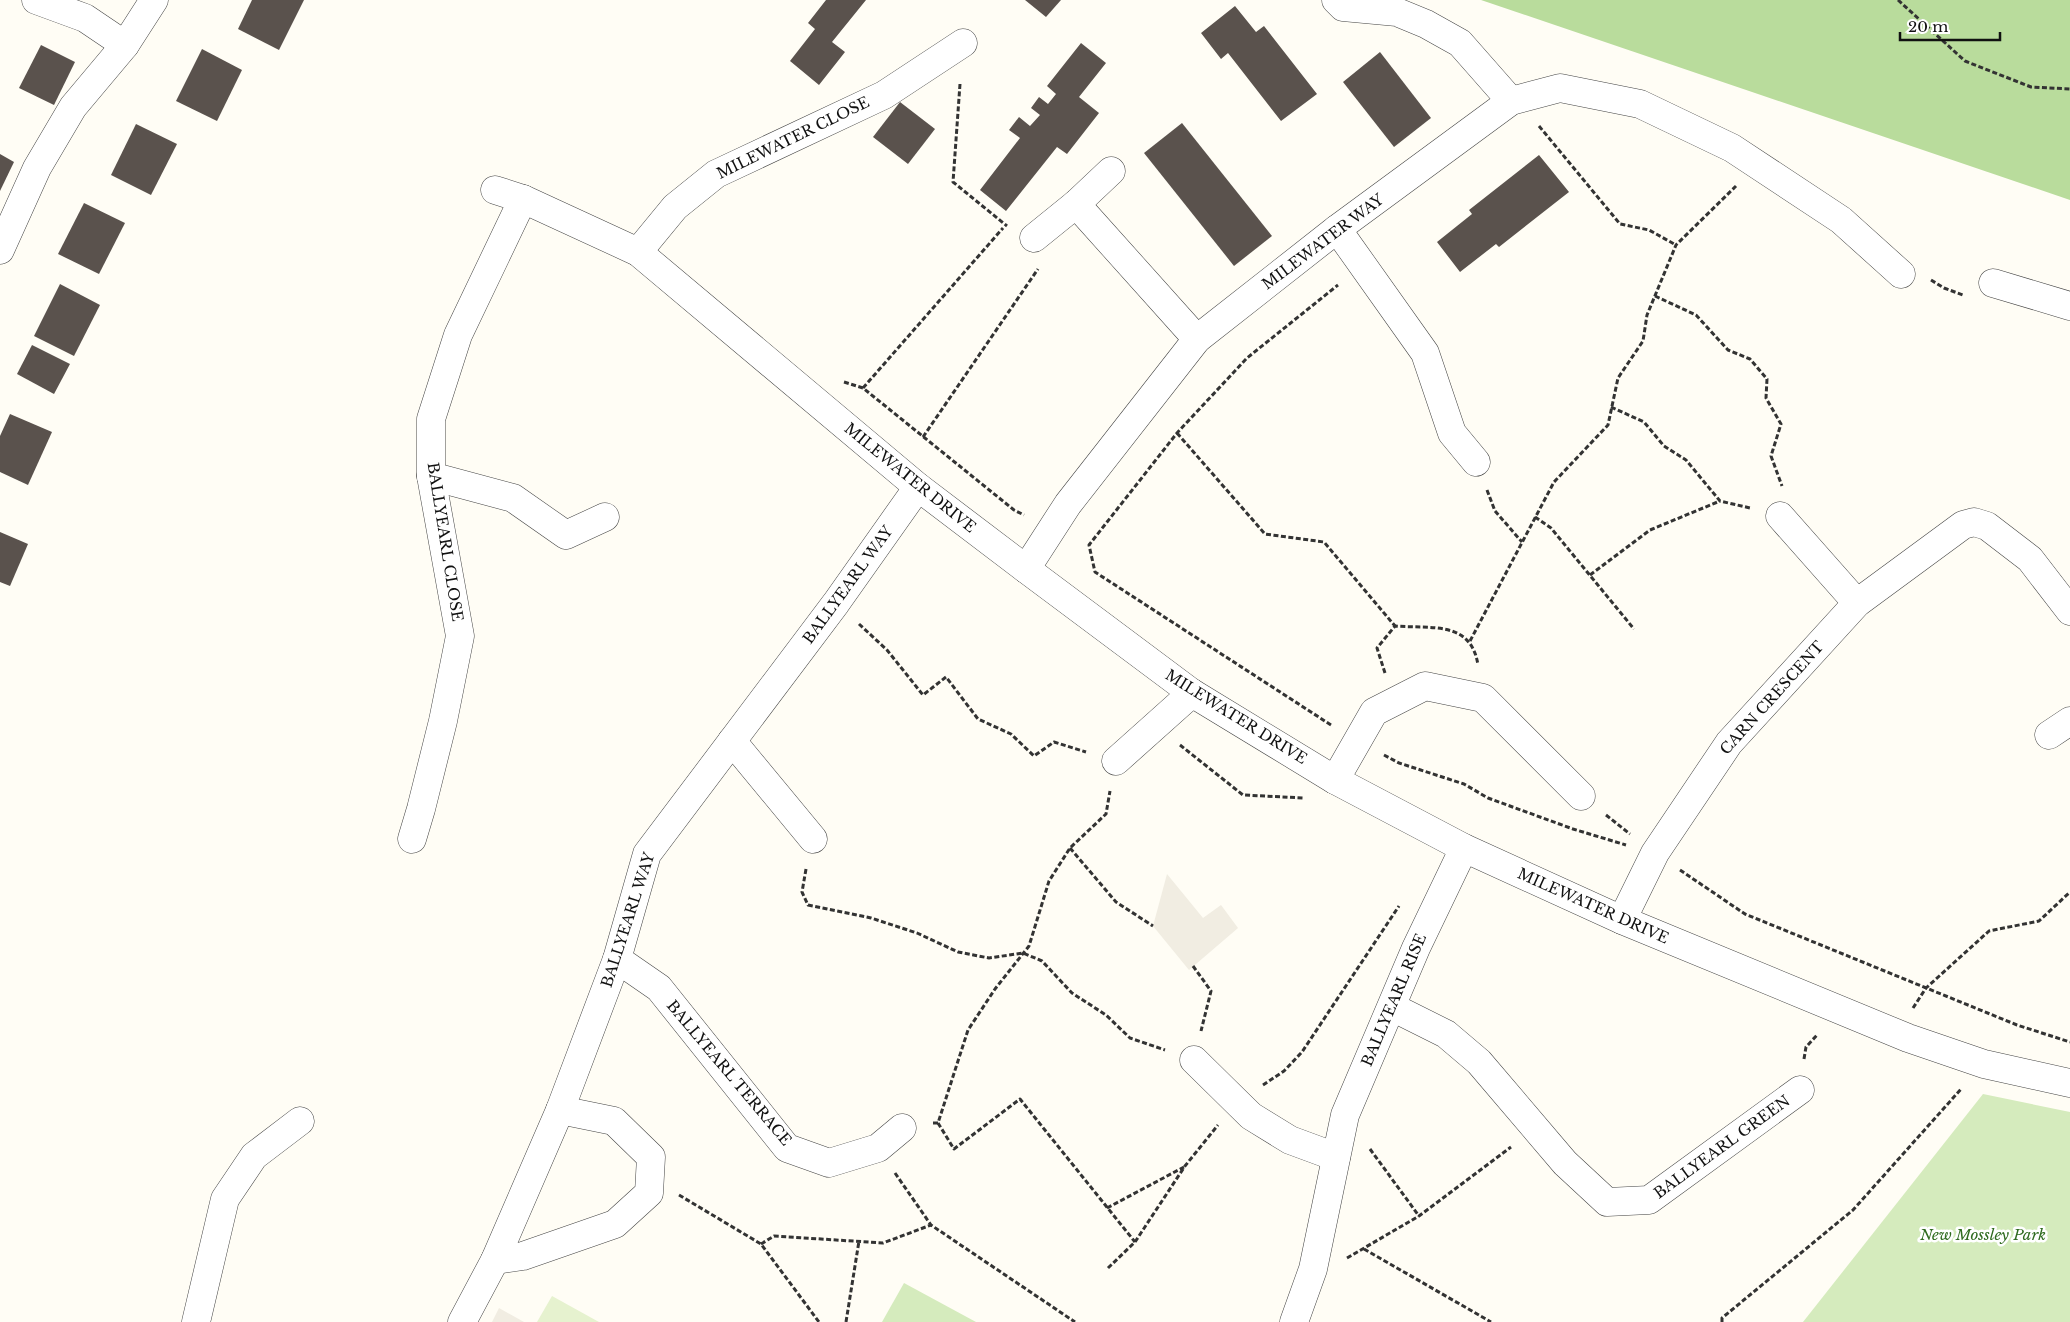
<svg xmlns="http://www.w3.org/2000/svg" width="2070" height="1322" font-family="'Libre Baskerville',serif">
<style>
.green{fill:#d5ebbd}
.forest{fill:#b9dc9c}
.pitch{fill:#e6f2cf}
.plaza{fill:#f1ede2}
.building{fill:#5a524d}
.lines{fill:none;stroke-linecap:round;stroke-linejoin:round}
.minor-casing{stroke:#444;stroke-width:29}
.path{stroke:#333;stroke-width:3;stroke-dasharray:5 2.5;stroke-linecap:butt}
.minor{stroke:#fff;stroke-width:28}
.labels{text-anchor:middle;stroke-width:5;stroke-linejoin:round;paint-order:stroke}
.street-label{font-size:15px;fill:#111;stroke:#fff}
.park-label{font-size:15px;font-style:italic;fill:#2f6b1f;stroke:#fff}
</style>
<rect width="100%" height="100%" fill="#fffdf5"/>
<g class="green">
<polygon points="1983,1094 2070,1112 2070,1322 1803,1322"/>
<polygon points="904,1283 976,1322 882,1322"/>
</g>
<polygon class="forest" points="1481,0 2070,0 2070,200"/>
<polygon class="pitch" points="552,1296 599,1322 537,1322"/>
<g class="plaza">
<polygon points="1167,874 1203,918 1221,905 1238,928 1189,970 1153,926"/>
<polygon points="499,1308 524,1322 492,1322"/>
</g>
<g class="building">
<polygon points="252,0 304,0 279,50 238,29"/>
<polygon points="826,0 866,0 832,42 845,52 819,85 790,61 815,29 808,23"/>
<polygon points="1025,0 1061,0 1046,17"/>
<polygon points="1235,6 1256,32 1264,26 1317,94 1281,121 1228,53 1221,59 1201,33"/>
<polygon points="1081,43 1106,63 1079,97 1099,113 1067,154 1057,147 1006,211 980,190 1020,138 1009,130 1019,117 1030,126 1040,115 1031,108 1039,97 1048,104 1056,94 1047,86"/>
<polygon points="41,45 75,62 54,105 19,88"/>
<polygon points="202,49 242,70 217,121 176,101"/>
<polygon points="1380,52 1431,118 1394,147 1343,82"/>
<polygon points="900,102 935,129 908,164 873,137"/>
<polygon points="1182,123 1272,236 1234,266 1144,153"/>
<polygon points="136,124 177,144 151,195 111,175"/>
<polygon points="0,154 14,162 0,191"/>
<polygon points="1539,155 1569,192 1499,247 1496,244 1460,272 1437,242 1472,214 1469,210"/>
<polygon points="84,203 125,223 99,274 58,254"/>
<polygon points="60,284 100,305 74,356 34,336"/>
<polygon points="32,345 70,364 54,394 17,374"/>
<polygon points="10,414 52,432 28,485 0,472 0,436"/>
<polygon points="0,532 28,544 10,586 0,582"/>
</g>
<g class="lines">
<g class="minor-casing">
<g id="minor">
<polyline points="36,0 85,18 125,45"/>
<polyline points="1336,0 1343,7 1397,12 1426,24 1460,43 1511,101"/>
<polyline points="495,190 523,199 638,252 918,487 1026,569 1192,693 1335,780 1464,848 1622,920 1908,1038 1984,1064 2070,1083"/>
<polyline points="1076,204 1197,339"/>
<polyline points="1337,229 1425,353 1452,433 1476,462"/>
<polyline points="1034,238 1076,204 1111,171"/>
<polyline points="0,250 37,168 73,107 125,45 154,0"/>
<polyline points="638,252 675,207 716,174 884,95 963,43"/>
<polyline points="1993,283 2070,306"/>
<polyline points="431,476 513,498 566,535 605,517"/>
<polyline points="1780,516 1857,603"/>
<polyline points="1026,569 1068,504 1197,339 1337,229 1511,101 1560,88 1640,104 1732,148 1841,220 1901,274"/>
<polyline points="2049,735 2070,721"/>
<polyline points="732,741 813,839"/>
<polyline points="1116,761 1192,693"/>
<polyline points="1335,780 1374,712 1425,686 1483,698 1581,796"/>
<polyline points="412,839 421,809 443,721 460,636 431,476 431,419 458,335 523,199"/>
<polyline points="1622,920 1655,853 1729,743 1857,603 1963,525 1974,522 1987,526 2030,559 2070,611"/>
<polyline points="617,959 659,988 787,1148 829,1163 878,1148 902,1128"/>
<polyline points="1392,1007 1446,1034 1479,1062 1565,1163 1607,1202 1649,1200 1800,1090"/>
<polyline points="1194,1060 1251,1116 1290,1140 1336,1157"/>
<polyline points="495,1260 523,1256 615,1224 649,1193 651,1157 614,1121 560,1110"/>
<polyline points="196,1322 225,1199 254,1156 300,1121"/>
<polyline points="462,1322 495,1260 560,1110 617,959 647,854 836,603 918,487"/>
<polyline points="1294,1322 1313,1269 1345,1115 1416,948 1464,848"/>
</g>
</g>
<g class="path">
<polyline points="1898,0 1965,61 2031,87 2070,89"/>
<polyline points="960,84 953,182 1007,226"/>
<polyline points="1539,126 1620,224 1649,230 1676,245"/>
<polyline points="1931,280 1944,288 1963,295"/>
<polyline points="1655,296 1696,315 1728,350 1750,359 1767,379 1766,398 1781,424 1771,456 1782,486"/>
<polyline points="844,382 863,388 1014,510 1024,515"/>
<polyline points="863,388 1003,228"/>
<polyline points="1611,407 1644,422 1664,446 1686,460 1720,501 1750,508"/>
<polyline points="1177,433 1265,534 1324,542 1395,626"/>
<polyline points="923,437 1038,269"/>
<polyline points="1487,490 1495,511 1522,542"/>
<polyline points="1535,517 1551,528 1634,629"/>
<polyline points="1590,575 1650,530 1720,501"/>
<polyline points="859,624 887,650 923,695 946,677 978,719 1011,734 1034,756 1054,742 1086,752"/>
<polyline points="1470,641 1554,482 1608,425 1618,378 1643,341 1647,315 1676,245 1736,186"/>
<path d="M1385,673l-8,-25 18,-22c36,3 76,-6 83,39"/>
<polyline points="1331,725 1095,572 1089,545 1177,433 1247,358 1338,285"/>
<polyline points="1180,745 1243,795 1304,798"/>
<polyline points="1384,755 1399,763 1464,784 1488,798 1573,829 1626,845"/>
<polyline points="1606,815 1630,834"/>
<polyline points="1070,848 1116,902 1153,926"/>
<polyline points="806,869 802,892 808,905 871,918 917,933 958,952 989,958 1023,953 1042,961 1072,993 1106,1015 1130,1038 1165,1050"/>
<polyline points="1680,870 1745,914 2017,1025 2070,1042"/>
<polyline points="1193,966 1211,991 1201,1031"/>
<polyline points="1913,1008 1926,988 1989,931 2039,921 2070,892"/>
<polyline points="1804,1059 1806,1047 1817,1035"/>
<polyline points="1263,1085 1284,1071 1302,1052 1399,906"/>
<polyline points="933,1123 938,1123 968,1030 995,989 1029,946 1049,881 1070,848 1106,814 1110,791"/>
<polyline points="938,1123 954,1149 1020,1099 1135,1242"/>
<polyline points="1370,1149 1419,1216"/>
<polyline points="895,1173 931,1225 1075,1322"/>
<polyline points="679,1195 761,1244 819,1322"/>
<polyline points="1107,1208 1184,1167"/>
<polyline points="761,1244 774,1236 883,1243 931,1225"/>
<polyline points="1364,1249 1491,1322"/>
<polyline points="1347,1258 1419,1216 1511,1147"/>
<polyline points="1108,1268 1135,1242 1185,1166 1218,1125"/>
<polyline points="846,1322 859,1241"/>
<polyline points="1722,1322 1722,1318 1853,1210 1962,1088"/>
</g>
<use href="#minor" class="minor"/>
</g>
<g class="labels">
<g class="street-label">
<text transform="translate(793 138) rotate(-26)" y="5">MILEWATER CLOSE</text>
<text transform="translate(1323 242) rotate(-37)" y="5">MILEWATER WAY</text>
<text transform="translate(910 478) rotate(39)" y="5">MILEWATER DRIVE</text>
<text transform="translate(445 542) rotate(81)" y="5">BALLYEARL CLOSE</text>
<text transform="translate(848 585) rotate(-54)" y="5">BALLYEARL WAY</text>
<text transform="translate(1772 698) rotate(-48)" y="5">CARN CRESCENT</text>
<text transform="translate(1236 717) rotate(32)" y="5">MILEWATER DRIVE</text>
<text transform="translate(1593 906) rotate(24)" y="5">MILEWATER DRIVE</text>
<text transform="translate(628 920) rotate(-72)" y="5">BALLYEARL WAY</text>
<text transform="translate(1394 1000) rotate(-67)" y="5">BALLYEARL RISE</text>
<text transform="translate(729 1073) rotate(50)" y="5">BALLYEARL TERRACE</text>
<text transform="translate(1722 1147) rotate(-36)" y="5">BALLYEARL GREEN</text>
</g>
<g class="park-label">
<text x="1983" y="1240">New Mossley Park</text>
</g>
</g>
<path d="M1900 32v8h100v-8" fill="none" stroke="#111111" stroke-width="2.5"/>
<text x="1908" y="32" font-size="15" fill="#111111" stroke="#ffffff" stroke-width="4" paint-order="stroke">20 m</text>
</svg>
